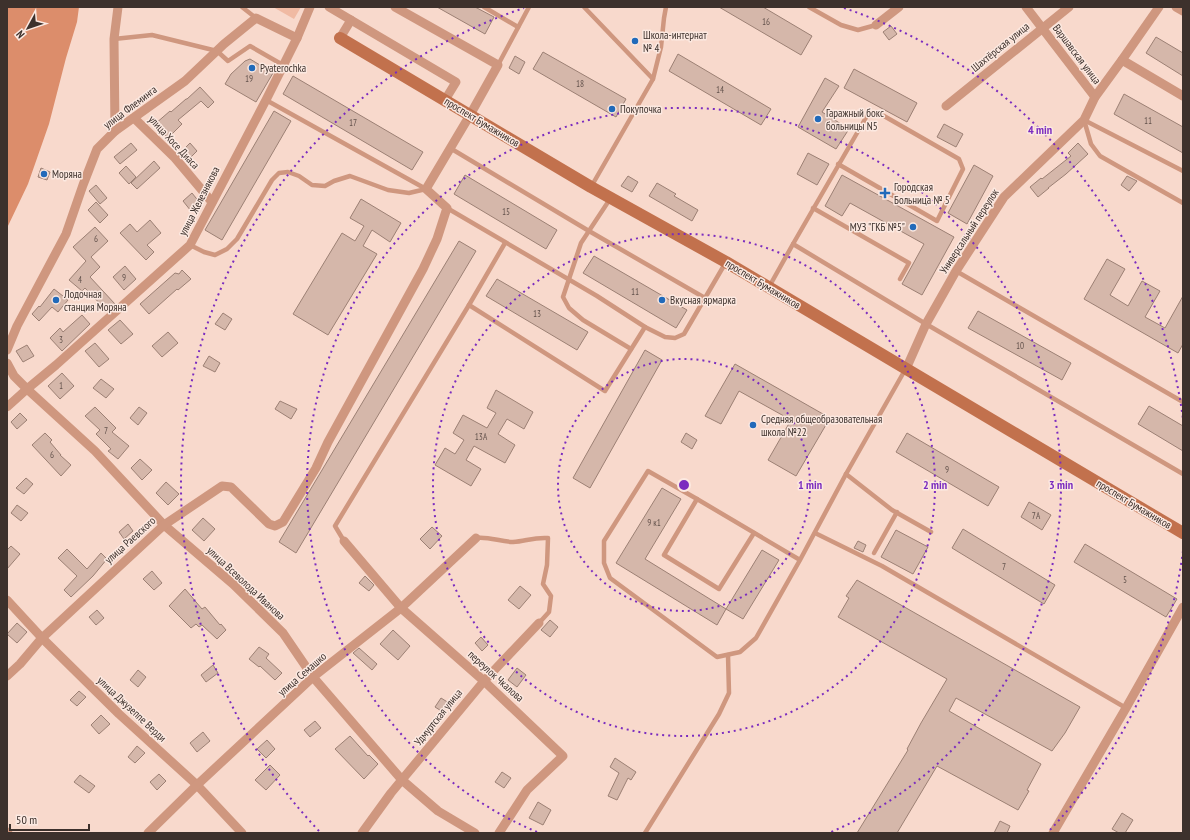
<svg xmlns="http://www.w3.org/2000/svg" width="1190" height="840" font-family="'PT Sans Narrow',sans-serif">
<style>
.green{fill:#f0baa3}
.water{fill:#dc8d6b}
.building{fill:#d5b7aa;stroke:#9c8074}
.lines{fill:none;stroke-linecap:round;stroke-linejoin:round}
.lane{stroke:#cf977f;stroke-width:4.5}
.street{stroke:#cf977f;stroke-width:9}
.secondary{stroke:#c2714d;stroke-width:12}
.ring{fill:none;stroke:#7b2cbf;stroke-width:2;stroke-dasharray:2 4}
.poi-dot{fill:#216aba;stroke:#fce9e1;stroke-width:1.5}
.labels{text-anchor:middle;stroke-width:3;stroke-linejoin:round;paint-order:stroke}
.number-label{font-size:9px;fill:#63524c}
.poi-label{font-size:11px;fill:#3d312c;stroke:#fce9e1;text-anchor:start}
.street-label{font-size:11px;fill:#3d312c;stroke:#fce9e1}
.centre{fill:#7b2cbf;stroke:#fce9e1;stroke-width:2}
.ring-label{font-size:12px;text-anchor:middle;font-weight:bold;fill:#7b2cbf;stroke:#fce9e1;stroke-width:3;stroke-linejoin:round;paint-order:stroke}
</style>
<rect width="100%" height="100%" fill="#f8d9cc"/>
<polygon class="green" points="273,7 301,7 294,19"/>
<polygon class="water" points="7,7 79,7 77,22 66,58 49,124 28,184 7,228"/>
<g class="building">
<polygon points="437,7 475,7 494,17 485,34"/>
<polygon points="719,7 763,7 812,36 801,55"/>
<polygon points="891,26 897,34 889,40 883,32"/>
<polygon points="1156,37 1183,53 1183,76 1146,53"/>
<polygon points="543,52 626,99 616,117 533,69"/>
<polygon points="678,54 771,109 761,125 669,71"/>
<polygon points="515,56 525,62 519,74 509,68"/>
<polygon points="250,59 273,73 256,102 225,84 231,74 245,61"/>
<polygon points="854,69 917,103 907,122 844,88"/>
<polygon points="293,76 423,152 412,170 283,94"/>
<polygon points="825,78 839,86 822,112 849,129 836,149 798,127"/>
<polygon points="200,87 214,102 208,108 201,101 178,120 182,124 168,138 155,124 170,111 171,112 186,99 187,99"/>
<polygon points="1124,94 1183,127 1183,153 1114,114"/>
<polygon points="274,111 291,121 222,240 205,230"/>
<polygon points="944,124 963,134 956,147 937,137"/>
<polygon points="131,143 137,150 120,164 114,157"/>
<polygon points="190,143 197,151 188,160 181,152"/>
<polygon points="1078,143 1088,154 1066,174 1048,188 1049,188 1038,197 1030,187 1041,178 1042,179 1071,156 1068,153"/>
<polygon points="808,153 829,164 817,185 797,174"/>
<polygon points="154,161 160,168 137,189 131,183"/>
<polygon points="974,165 993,176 967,224 948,213"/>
<polygon points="126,166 136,177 129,184 119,173"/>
<polygon points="41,168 50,172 47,180 38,177"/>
<polygon points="465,175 557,230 546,249 454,194"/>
<polygon points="842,175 954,237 922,295 902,284 924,244 850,203 842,216 825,206"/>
<polygon points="628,176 638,182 632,192 621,186"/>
<polygon points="1127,176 1137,181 1129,191 1121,185"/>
<polygon points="657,183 676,194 674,196 698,210 692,221 649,196"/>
<polygon points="96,185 107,198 100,204 89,191"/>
<polygon points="192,193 200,203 191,211 183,201"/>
<polygon points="361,199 401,223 390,242 372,230 363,246 377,254 328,335 293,314 342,233 355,241 364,226 350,218"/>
<polygon points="96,202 108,215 100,223 88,210"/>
<polygon points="150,220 161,233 147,245 154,252 146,260 120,233 130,224 137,232"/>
<polygon points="95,227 108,241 91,257 100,267 90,277 115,304 107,311 85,288 82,291 69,280 86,261 73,247"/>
<polygon points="459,241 476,251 296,553 279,542"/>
<polygon points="594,256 687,310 676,328 583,273"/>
<polygon points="1107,259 1125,269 1110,295 1128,306 1142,281 1160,291 1145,317 1165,328 1183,296 1183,344 1178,353 1084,299"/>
<polygon points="125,266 136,279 124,290 113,277"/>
<polygon points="182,270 191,279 178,290 177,289 149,314 140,304 175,273 179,274"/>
<polygon points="497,279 588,332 577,350 486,296"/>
<polygon points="54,289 68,300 58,312 52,307 39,321 32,314 39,306 40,307"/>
<polygon points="978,311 1071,363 1062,380 968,328"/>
<polygon points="223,313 232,319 225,330 215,324"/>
<polygon points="82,315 90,324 62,351 50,338 60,328 63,332"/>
<polygon points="120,320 133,334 121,344 108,330"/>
<polygon points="168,332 178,343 162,357 152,346"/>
<polygon points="95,343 109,359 99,367 85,351"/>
<polygon points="27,345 34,356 23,362 16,351"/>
<polygon points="645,350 662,360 590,488 573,478"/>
<polygon points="209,356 220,363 215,372 203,366"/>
<polygon points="735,364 830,418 796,476 768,460 791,420 739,391 721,424 705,416"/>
<polygon points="62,373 74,386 60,399 48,386"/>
<polygon points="101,379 114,389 106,398 93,388"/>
<polygon points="496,390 533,412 524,429 507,419 498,434 515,445 505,463 474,446 466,460 481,469 471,486 435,465 445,448 455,454 464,440 453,433 463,415 487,428 496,413 487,408"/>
<polygon points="280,401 297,409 291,419 275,409"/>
<polygon points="1149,406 1183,426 1183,451 1138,424"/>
<polygon points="95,407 116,428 112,432 129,446 118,459 108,451 111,449 96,434 100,430 85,416"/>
<polygon points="139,407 147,413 138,425 130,418"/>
<polygon points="20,413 27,420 17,429 11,422"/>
<polygon points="45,433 52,440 50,442 61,455 60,455 71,465 61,476 32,445"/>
<polygon points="686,433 697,440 692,449 681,442"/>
<polygon points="907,433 999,487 988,506 896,452"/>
<polygon points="140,459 152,470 142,480 131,468"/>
<polygon points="26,478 33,484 24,494 16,488"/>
<polygon points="166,482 179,494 168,505 156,493"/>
<polygon points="662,488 681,499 645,559 726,609 717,625 616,563"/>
<polygon points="1029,502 1051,515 1042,530 1021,517"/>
<polygon points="17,505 28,513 21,521 11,513"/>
<polygon points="203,518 215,529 204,541 192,530"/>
<polygon points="128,524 133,531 124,539 119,532"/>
<polygon points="432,527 442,536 430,549 420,539"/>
<polygon points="963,529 1055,585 1044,604 952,548"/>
<polygon points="896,530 928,547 913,574 881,557"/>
<polygon points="858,541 866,545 863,552 854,548"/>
<polygon points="1085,544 1177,599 1166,617 1074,562"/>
<polygon points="11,546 20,554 7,569 7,550"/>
<polygon points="67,549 87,569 101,553 107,559 93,576 71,597 64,590 77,576 58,558"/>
<polygon points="762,550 779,560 743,619 726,609"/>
<polygon points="152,571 162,583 154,590 143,579"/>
<polygon points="365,576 374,585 369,591 359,583"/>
<polygon points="857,580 1080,707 1065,733 1052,751 956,698 949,711 1041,764 1027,790 1029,791 1018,810 937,766 897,833 857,833 908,750 907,749 921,723 947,679 838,617 849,598 846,596"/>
<polygon points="520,586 531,595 519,609 508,600"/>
<polygon points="185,589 202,609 205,607 220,625 221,624 226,630 217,639 202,625 199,627 196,624 191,628 169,606"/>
<polygon points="97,610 104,618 96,625 89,617"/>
<polygon points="550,620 558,627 550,637 541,630"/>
<polygon points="17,623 27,632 17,643 7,634"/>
<polygon points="393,630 410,646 398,660 380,644"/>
<polygon points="481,637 488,645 482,651 475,643"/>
<polygon points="259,647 269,654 266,658 282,673 275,680 260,666 259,667 249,659"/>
<polygon points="359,648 377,664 372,670 353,653"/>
<polygon points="213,665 218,673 206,682 201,675"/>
<polygon points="517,668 526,675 517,687 508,680"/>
<polygon points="138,670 146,677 138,687 130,680"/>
<polygon points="79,691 86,697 77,706 70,700"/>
<polygon points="441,698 449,703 443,712 435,707"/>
<polygon points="101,715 110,724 99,734 91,725"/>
<polygon points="315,721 321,728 310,737 304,730"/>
<polygon points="203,732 210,741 197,752 190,743"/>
<polygon points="350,736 368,756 369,755 378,764 364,779 335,749"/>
<polygon points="267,740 275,749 266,758 257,749"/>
<polygon points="137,746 145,753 135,763 128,757"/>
<polygon points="615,758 636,772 631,780 628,778 617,800 608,796 619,773 610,767"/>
<polygon points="270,765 280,775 266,790 255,780"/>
<polygon points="502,772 511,778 504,788 495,782"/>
<polygon points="159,774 166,781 157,790 150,782"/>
<polygon points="80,775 95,786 89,793 74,782"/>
<polygon points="538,802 551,810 543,825 529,818"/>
<polygon points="1122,813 1133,820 1125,833 1119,833 1112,829"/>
<polygon points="1000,821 1010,826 1007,833 994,833"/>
</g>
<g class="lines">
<g class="lane">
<polyline points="242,7 256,18"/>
<polyline points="484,7 518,27"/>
<polyline points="584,7 653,79 591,187"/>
<polyline points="809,7 841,25 858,30 876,25"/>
<polyline points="114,39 152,35 217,51 228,61 250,46 283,65"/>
<polyline points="498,65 529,7"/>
<polyline points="653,79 661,47 664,18 666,7"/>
<polyline points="1084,120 1091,144 1100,156 1183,203"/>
<polyline points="1084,120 1183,171"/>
<polyline points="450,148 589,231 705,298"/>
<polyline points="610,199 581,243 563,297 569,308 583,320 631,349"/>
<polyline points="447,208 597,296 645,327"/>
<polyline points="813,208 909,263 900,279"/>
<polyline points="793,244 868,114 877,112 959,159 963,169 937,221 838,164"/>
<polyline points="190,245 204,252 215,255 227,249 237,239 272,180 279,173 288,172 299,176 312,185 325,186 334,181 350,176 388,190 409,193 426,189 266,100"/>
<polyline points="956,271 1183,402"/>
<polyline points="769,287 793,244 926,324 1183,474"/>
<polyline points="469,305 505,243"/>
<polyline points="846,474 892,510 931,532"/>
<polyline points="697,499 664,555 719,589 754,533"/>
<polyline points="815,533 882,566 1126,708"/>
<path d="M476,538c12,-2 25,4 37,4 13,-1 21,-5 35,-4l-1,27 -4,19 8,12 -2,16 -10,11"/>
<polyline points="344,541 335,526 469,305 605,391 645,327 665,337 675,338 684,334 726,262"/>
<polyline points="874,553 897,512"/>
<polyline points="800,560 756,638 740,652 717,657 610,578 604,563 604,541 648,471 697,499 800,560 846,474 905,370"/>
<polyline points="645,833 719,714 729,693 728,655"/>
</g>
<g class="street">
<polyline points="310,7 297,38 266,100 190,245 56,365 27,389 95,451 164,525 233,584 283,633 313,677 402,780 438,811 475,833"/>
<polyline points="329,7 351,20 340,38"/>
<polyline points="1026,7 1095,97"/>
<polyline points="1176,7 1183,11"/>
<polyline points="351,20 456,82 445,100"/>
<polyline points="876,25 899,7"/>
<polyline points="1122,60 1183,96"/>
<polyline points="946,106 1069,7"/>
<polyline points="134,118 175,158 212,202"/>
<polyline points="115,131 114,39 118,7"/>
<polyline points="7,350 17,326 66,234 83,185 97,149 115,131 185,81 224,44 256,18 297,38"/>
<polyline points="7,363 14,376 27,389 7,407"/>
<polyline points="906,369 926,324 956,271 1004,197 1084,120 1095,97 1122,60 1159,7"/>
<polyline points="344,541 401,608 484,681 563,756 527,790 499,833"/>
<polyline points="7,600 42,638 119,714 197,785 242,833"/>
<polyline points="7,676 20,664 42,638 164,525 222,486 231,487 269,524 275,526 283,522 316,468 328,442 423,269 437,239 447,208 426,189 470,115 498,65 395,7"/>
<polyline points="7,832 8,833"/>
<polyline points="148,833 197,785 313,677 401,608 476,538"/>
<polyline points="362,833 391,793 484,681 539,623"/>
<polyline points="1053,833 1126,708 1183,607"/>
</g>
<polyline class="secondary" points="340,38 591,187 726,262 1183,533"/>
</g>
<g class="ring">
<circle cx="684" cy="485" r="126"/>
<circle cx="684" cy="485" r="251"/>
<path d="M537 832A377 377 0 1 1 831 832"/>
<path d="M1183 551A503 503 0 0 1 1049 831M319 831A503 503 0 0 1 524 8M844 8A503 503 0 0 1 1183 419"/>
</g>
<g class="poi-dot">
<circle cx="635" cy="41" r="4"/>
<circle cx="252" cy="68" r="4"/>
<circle cx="612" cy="109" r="4"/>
<circle cx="818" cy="119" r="4"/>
<circle cx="44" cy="174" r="4"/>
<path d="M883 187h4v4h4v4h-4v4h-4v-4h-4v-4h4z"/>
<circle cx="913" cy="227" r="4"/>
<circle cx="56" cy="300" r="4"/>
<circle cx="662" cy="300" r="4"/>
<circle cx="753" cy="425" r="4"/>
</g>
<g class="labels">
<g class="number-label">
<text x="766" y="25">16</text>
<text x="249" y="82">19</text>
<text x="580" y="87">18</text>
<text x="720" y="93">14</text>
<text x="1148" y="124">11</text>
<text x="353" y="126">17</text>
<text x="506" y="215">15</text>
<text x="96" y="242">6</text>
<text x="124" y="281">9</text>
<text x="80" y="283">4</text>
<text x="635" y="295">11</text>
<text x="537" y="317">13</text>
<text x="61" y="343">3</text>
<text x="1020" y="349">10</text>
<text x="61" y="389">1</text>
<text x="106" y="434">7</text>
<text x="481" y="440">13А</text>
<text x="52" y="458">6</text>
<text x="947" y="473">9</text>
<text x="1036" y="519">7А</text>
<text x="654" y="526">9 к1</text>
<text x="1004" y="570">7</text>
<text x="1125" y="583">5</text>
</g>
<g class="poi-label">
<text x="643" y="39">Школа-интернат<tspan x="643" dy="13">№ 4</tspan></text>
<text x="260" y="72">Pyaterochka</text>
<text x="620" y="113">Покупочка</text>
<text x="826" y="117">Гаражный бокс<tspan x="826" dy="13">больницы N5</tspan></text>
<text x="52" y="178">Моряна</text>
<text x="894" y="191">Городская<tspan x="894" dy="13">Больница № 5</tspan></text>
<text x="905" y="231" text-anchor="end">МУЗ "ГКБ №5"</text>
<text x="64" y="298">Лодочная<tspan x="64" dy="13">станция Моряна</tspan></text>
<text x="670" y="304">Вкусная ярмарка</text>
<text x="761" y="423">Средняя общеобразовательная<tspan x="761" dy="13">школа №22</tspan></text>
</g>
<g class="street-label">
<text transform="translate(1000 47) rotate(-39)" y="4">Шахтёрская улица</text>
<text transform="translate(1077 54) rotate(53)" y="4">Варшавская улица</text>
<text transform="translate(130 107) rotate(-37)" y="4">улица Флеминга</text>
<text transform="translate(482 122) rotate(31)" y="4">проспект Бумажников</text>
<text transform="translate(174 142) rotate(47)" y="4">улица Хосе Диаса</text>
<text transform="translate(199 201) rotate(-63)" y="4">улица Железнякова</text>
<text transform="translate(969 231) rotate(-57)" y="4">Универсальный переулок</text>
<text transform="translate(763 284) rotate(31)" y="4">проспект Бумажников</text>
<text transform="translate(1134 504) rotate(31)" y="4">проспект Бумажников</text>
<text transform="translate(130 540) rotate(-42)" y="4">улица Раевского</text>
<text transform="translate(246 583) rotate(43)" y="4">улица Всеволода Иванова</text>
<text transform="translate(302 674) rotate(-41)" y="4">улица Семашко</text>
<text transform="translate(496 676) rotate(42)" y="4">переулок Чкалова</text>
<text transform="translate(132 709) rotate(43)" y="4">улица Джузеппе Верди</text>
<text transform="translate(438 717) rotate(-51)" y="4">Удмуртская улица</text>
</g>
</g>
<circle cx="684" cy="485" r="6" class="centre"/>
<g class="ring-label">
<text x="1040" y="134">4 min</text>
<text x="810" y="489">1 min</text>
<text x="935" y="489">2 min</text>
<text x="1061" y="489">3 min</text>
</g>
<rect width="1190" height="840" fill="none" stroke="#3d312c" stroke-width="16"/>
<g transform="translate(28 28) rotate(230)" stroke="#fce9e1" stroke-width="3" paint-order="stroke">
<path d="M0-3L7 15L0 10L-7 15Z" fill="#3d312c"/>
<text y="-6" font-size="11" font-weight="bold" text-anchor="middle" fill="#3d312c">N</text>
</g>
<path d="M10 824v6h79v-6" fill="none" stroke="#3d312c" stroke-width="2"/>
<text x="16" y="824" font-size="12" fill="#3d312c" stroke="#fce9e1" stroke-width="3" paint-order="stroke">50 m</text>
</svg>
